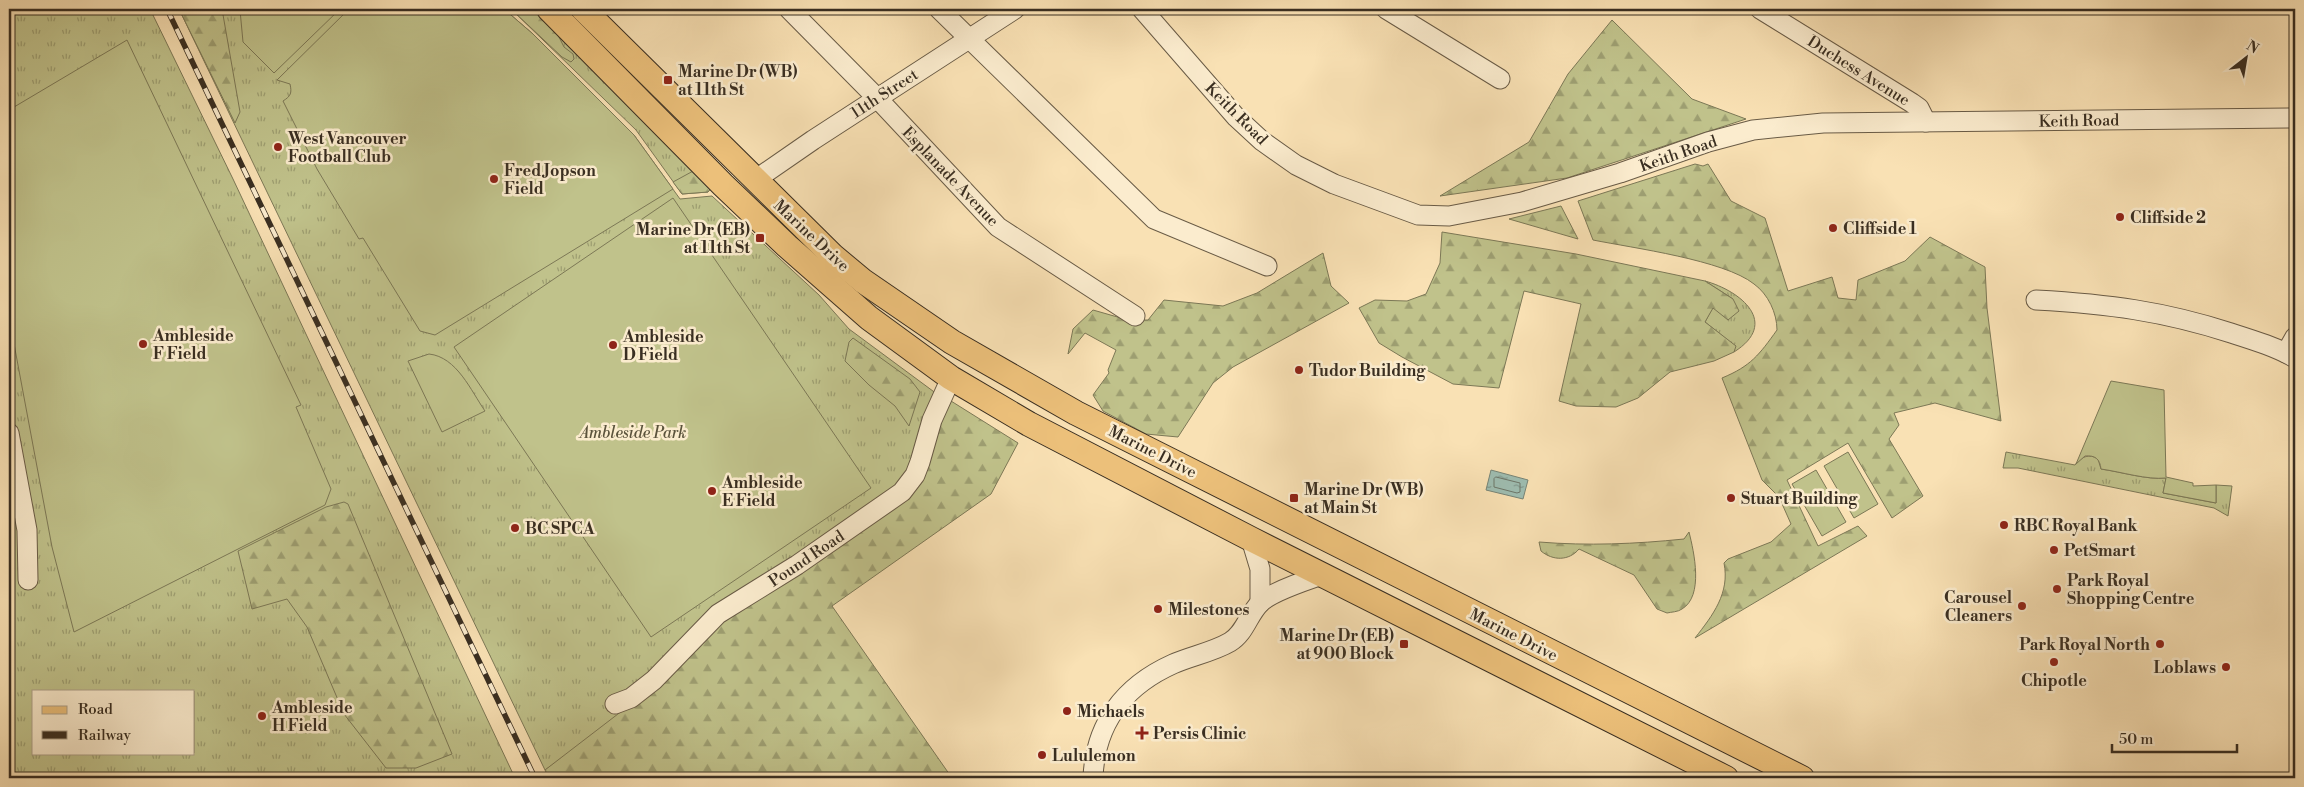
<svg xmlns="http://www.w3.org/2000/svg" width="2304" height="787" font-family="'Libre Bodoni',serif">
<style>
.grass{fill:url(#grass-tufts);stroke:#7c7856;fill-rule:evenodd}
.forest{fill:url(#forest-firs);stroke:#7c7856}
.garden{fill:#c0c28b;stroke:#7c7856}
.water{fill:url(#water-ripples);stroke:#768477}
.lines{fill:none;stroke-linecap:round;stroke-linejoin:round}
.shore{stroke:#6c7669;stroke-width:1}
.minor-casing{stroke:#695b46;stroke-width:21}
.major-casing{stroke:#392e21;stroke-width:26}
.minor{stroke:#fbecce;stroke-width:19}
.major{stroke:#ecc07a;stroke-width:24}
.rail-casing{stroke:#392e21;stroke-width:5.5}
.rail{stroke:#fbecce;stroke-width:4;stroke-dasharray:11;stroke-linecap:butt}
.poi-dot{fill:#8f2418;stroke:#fbecce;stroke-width:2}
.labels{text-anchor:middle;stroke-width:5;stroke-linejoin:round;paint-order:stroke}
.street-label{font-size:16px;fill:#392e21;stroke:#fbecce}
.poi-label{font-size:16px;font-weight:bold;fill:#392e21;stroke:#fbecce;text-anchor:start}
.park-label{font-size:16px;font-style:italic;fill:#5b533c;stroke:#fbecce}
</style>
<defs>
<pattern id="grass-tufts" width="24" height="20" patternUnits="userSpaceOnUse" patternTransform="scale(1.25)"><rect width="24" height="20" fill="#c0c28b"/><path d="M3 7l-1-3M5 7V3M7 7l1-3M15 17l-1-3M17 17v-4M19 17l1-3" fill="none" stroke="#9d9e71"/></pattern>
<pattern id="forest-firs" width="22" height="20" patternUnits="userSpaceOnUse" patternTransform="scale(1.25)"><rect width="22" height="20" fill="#c0c28b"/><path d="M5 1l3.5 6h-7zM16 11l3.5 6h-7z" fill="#9d9e71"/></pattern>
<pattern id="water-ripples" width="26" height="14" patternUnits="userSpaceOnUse" patternTransform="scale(1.25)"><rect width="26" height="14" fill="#9ebdb1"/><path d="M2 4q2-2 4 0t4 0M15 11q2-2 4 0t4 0" fill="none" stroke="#829a90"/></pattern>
</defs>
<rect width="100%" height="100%" fill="#f9e1b4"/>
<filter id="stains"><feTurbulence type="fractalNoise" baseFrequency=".004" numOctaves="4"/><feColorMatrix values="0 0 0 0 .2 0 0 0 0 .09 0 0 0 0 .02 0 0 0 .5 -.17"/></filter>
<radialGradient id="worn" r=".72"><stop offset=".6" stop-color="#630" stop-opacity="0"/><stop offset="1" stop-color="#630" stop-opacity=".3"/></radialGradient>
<g class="grass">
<path d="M9,9h141l83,170 282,599h-506zM34,691h160v62h-160z"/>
<polygon points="179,9 504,9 533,34 634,135 680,199 712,196 819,295 849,329 1010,448 545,770"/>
<polygon points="511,9 535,9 712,187 708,192 682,194 636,130"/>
<path d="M1705,281c36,10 75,42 29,71l1,-6 -30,-24 8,-15 20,-8z"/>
<path d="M2006,452l69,13c6,-8 14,-12 23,-6l3,10c21,3 46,11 65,9l-3,15 53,10v-18l16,1 -4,30 -14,-8 -196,-40h-15z"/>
</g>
<g class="forest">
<polygon points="179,9 222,9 240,112 235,123"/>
<polygon points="511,9 535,9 555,29 564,47 573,54 574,59 571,62 562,57"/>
<polygon points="1612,20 1692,99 1746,119 1567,178 1440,196 1529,142 1568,74"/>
<path d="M1695,164l8,2 5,-2 23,37 34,17 23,73 44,-14 6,21 18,2 2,-20 47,-19 25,-24 55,30 2,41 14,113 -66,-18 -41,10 5,12 -10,14 34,57 -31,22 -44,-75 -61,37 31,66 40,-20 9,10 -172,102c18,-23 35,-45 29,-75l4,-4 43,-17 20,-18 -12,-27 -17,-17 -40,-102c29,-12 37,-23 55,-48 0,-17 -9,-36 -23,-46 -30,-24 -121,-36 -161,-44l-15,-39z"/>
<polygon points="695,170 712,187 708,192 682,194 673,182"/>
<polygon points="1561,206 1578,239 1509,219"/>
<polygon points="1442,232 1576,254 1705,281 1733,299 1739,311 1728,320 1713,308 1705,322 1736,346 1734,352 1714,361 1670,372 1638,398 1616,407 1576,406 1559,401 1581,304 1524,291 1499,388 1453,384 1402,357 1379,343 1359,308 1375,300 1407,301 1426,294 1440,263"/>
<polygon points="1323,253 1331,286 1349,303 1233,367 1213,383 1178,437 1146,434 1103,411 1093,395 1109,373 1108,370 1116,350 1085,333 1068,354 1073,329 1093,310 1128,320 1148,320 1164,300 1223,306 1257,293"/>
<polygon points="853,338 910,379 920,392 909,426 895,406 869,385 845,361 849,342"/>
<polygon points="951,401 1018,443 991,494 832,606 952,778 549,778 545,770 670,674 719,625 846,542 923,478 929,465 944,407"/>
<polygon points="344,502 348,504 452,754 416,768 386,768 344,714 307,627 287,599 252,609 238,551 326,507"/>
<path d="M1689,532c5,20 15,64 -7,77 -4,3 -11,3 -15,4l-10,-4 -23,-34 -55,-26c-10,12 -26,12 -38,2l-2,-9c49,4 96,2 145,-3z"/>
</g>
<g class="garden">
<polygon points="241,9 340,9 274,73 243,42 240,10"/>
<path d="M349,9h155l29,25 101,101 39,54 -238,146 -15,-4 -57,-93 -4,1 -42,-70 -34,-68c8,-5 9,-8 7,-17l-13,-4z"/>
<polygon points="127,40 301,405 296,407 331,489 325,505 74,632 52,547 9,317 9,110"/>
<polygon points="673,198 871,488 651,637 454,347"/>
<path d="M429,354c28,3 42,37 56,57l-43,21 -34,-71z"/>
<path d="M2111,381l53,9 2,87 27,6v3l23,-1v18l-53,-10 3,-15c-19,2 -44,-6 -65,-9 -1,-10 -6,-14 -16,-13l-9,8z"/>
<polygon points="1848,452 1878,504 1854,518 1824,466"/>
<polygon points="1816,470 1846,522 1822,536 1792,484"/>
</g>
<polygon class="water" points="1491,470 1528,480 1523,499 1486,490"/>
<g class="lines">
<polygon class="shore" points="1496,477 1520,483 1520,492 1517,493 1494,487 1494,479"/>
<g class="minor-casing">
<g id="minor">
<polyline points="789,9 877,98 998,227 1135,316"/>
<polyline points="939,9 1154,219 1267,266"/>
<polyline points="1142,9 1236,117 1262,141 1296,165 1334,184 1418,215 1449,216 1522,202 1620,173 1708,142 1753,130 1823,123 2295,118"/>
<polyline points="1386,9 1500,79"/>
<polyline points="1760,9 1912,103 1919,108 1926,122"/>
<polyline points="755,180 813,140 1015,9"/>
<path d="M2036,300c72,4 127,11 195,33 22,7 45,14 64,25"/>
<polyline points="2286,353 2295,337"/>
<polyline points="9,433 27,530 28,580"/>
<polyline points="1251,539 1260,569 1260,603"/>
<polyline points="615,704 631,698 654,680 718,614 797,565 902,492 915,475 920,462 932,420 951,378"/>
<path d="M1093,778c2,-54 31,-92 80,-114 18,-8 40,-12 57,-22 15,-9 18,-27 30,-39 10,-10 47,-23 62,-28"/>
</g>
</g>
<g class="major-casing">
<g id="major">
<polyline points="549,9 723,185 787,246 869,318 951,378 1029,424 1251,539 1726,778"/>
<polyline points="583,9 833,256 863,281 952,342 1076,413 1802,778"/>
</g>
</g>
<use href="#minor" class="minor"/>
<use href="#major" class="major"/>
<g class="rail-casing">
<polyline id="rail" points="167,9 535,778"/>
</g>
<use href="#rail" class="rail"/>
</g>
<g class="poi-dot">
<rect x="663" y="75" width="10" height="10" rx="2.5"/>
<circle cx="278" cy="147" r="5"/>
<circle cx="494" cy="179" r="5"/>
<circle cx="2120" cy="217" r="5"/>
<circle cx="1833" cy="228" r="5"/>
<rect x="755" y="233" width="10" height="10" rx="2.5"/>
<circle cx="143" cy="344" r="5"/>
<circle cx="613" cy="345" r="5"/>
<circle cx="1299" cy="370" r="5"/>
<circle cx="712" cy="491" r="5"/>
<rect x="1289" y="493" width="10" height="10" rx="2.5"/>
<circle cx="1731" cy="498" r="5"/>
<circle cx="2004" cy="525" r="5"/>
<circle cx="515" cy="528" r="5"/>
<circle cx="2054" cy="550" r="5"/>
<circle cx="2057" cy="589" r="5"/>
<circle cx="2022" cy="606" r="5"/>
<circle cx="1158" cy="609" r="5"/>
<rect x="1399" y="639" width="10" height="10" rx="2.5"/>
<circle cx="2160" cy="644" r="5"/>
<circle cx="2054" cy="662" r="5"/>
<circle cx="2226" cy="667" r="5"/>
<circle cx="1067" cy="711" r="5"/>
<circle cx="262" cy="716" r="5"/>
<path d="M1139.5 725.5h5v5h5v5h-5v5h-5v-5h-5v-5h5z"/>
<circle cx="1042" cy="755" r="5"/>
</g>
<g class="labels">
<g class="street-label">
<text transform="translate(1859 70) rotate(32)" y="6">Duchess Avenue</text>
<text transform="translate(884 93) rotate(-33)" y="6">11th Street</text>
<text transform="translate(1237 113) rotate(45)" y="6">Keith Road</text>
<text transform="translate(2079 120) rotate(-1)" y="6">Keith Road</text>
<text transform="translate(1678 153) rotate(-19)" y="6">Keith Road</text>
<text transform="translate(951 176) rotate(46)" y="6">Esplanade Avenue</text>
<text transform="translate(812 235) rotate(43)" y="6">Marine Drive</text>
<text transform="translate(1153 451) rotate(27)" y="6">Marine Drive</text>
<text transform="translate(806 558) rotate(-34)" y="6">Pound Road</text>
<text transform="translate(1514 634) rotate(27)" y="6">Marine Drive</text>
</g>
<g class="poi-label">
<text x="678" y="77">Marine Dr (WB)<tspan x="678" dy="18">at 11th St</tspan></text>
<text x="288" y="144">West Vancouver<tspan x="288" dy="18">Football Club</tspan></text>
<text x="504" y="176">Fred Jopson<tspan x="504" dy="18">Field</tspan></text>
<text x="2130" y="223">Cliffside 2</text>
<text x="1843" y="234">Cliffside 1</text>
<text x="750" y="235" text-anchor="end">Marine Dr (EB)<tspan x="750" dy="18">at 11th St</tspan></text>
<text x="153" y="341">Ambleside<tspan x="153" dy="18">F Field</tspan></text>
<text x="623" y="342">Ambleside<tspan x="623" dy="18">D Field</tspan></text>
<text x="1309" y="376">Tudor Building</text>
<text x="722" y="488">Ambleside<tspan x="722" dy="18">E Field</tspan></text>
<text x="1304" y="495">Marine Dr (WB)<tspan x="1304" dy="18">at Main St</tspan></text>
<text x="1741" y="504">Stuart Building</text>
<text x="2014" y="531">RBC Royal Bank</text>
<text x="525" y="534">BC SPCA</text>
<text x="2064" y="556">PetSmart</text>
<text x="2067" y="586">Park Royal<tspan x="2067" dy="18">Shopping Centre</tspan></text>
<text x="2012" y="603" text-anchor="end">Carousel<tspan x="2012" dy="18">Cleaners</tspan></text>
<text x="1168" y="615">Milestones</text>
<text x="1394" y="641" text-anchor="end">Marine Dr (EB)<tspan x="1394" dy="18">at 900 Block</tspan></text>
<text x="2150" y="650" text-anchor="end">Park Royal North</text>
<text x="2216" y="673" text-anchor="end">Loblaws</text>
<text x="2054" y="686" text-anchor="middle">Chipotle</text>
<text x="272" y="713">Ambleside<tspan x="272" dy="18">H Field</tspan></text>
<text x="1077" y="717">Michaels</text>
<text x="1153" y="739">Persis Clinic</text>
<text x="1052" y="761">Lululemon</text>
</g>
<g class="park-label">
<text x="633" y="438">Ambleside Park</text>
</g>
</g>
<rect width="2304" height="787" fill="none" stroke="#f9e1b4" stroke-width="30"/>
<rect x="10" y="10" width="2284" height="767" fill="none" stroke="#392e21" stroke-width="2.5"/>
<rect x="15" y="15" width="2274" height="757" fill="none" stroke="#392e21"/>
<rect x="32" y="690" width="162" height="65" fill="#fbecce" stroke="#ada089"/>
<rect x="42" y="706" width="25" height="8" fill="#ecc07a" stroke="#ada089"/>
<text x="78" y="714" font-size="15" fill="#392e21">Road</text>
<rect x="42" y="731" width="25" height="8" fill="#392e21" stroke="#ada089"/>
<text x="78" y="740" font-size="15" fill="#392e21">Railway</text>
<g transform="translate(2246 58) rotate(31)" stroke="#fbecce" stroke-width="4" paint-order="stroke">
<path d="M0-4L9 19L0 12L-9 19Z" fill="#392e21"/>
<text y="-8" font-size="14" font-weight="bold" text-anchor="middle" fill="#392e21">N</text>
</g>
<path d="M2112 744v8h125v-8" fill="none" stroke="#392e21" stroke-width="2.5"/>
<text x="2119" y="744" font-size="15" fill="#392e21" stroke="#fbecce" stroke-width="4" paint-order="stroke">50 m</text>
<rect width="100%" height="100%" filter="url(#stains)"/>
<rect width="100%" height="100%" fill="url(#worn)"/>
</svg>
